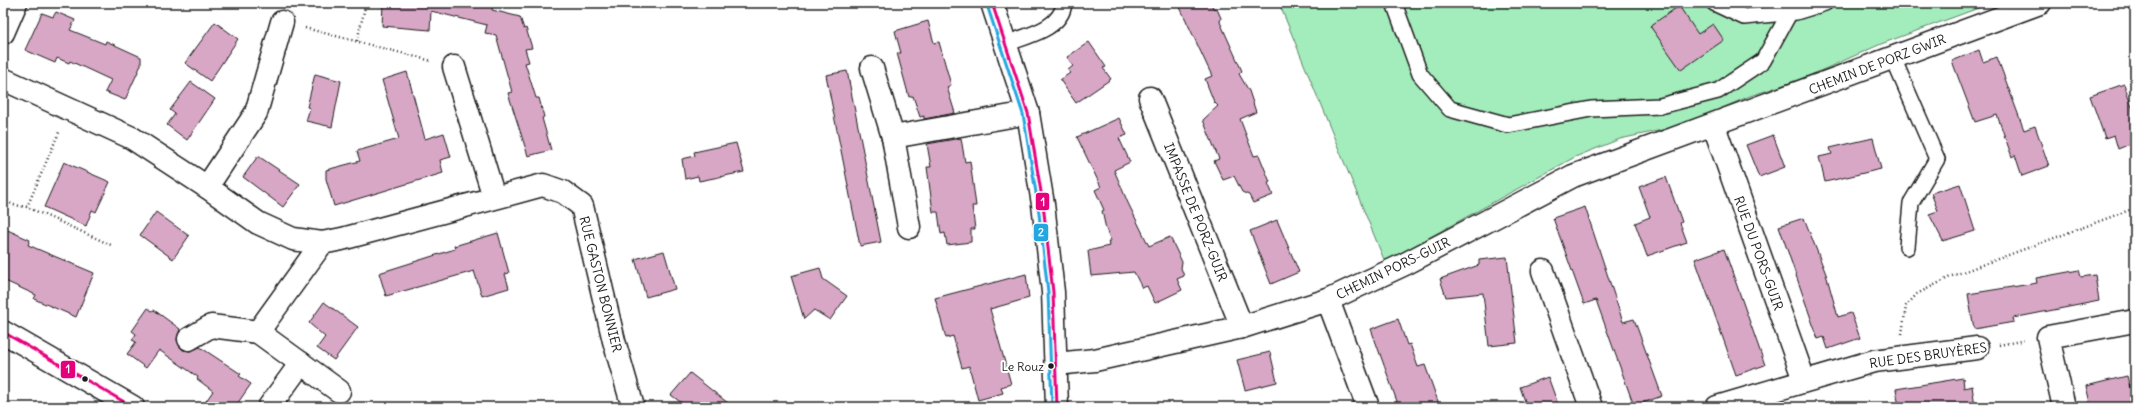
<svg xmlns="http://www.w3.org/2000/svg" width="2138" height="410" font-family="Delius,sans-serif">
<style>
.green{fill:#a3ecbb;stroke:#60846c}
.building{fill:#d8a7c6;stroke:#1c1c1c}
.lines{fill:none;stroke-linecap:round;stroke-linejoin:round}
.service-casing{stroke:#1c1c1c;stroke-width:18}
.minor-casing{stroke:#1c1c1c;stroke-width:25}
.secondary-casing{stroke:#1c1c1c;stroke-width:25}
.path{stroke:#1c1c1c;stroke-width:2.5;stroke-dasharray:1 3;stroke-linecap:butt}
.service{stroke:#fff;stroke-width:15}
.minor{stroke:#fff;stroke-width:22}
.secondary{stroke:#fff;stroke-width:22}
.bus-1-casing{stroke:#fff;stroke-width:6}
.bus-2-casing{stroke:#fff;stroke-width:6}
.bus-1{stroke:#e5007d;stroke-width:3}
.bus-2{stroke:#23a7e0;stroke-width:3}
.bus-dot{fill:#1c1c1c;stroke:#fff;stroke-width:1.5}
.labels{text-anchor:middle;stroke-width:4;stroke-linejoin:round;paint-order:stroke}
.bus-label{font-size:12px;fill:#1c1c1c;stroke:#fff;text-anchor:end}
.street-label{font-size:13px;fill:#1c1c1c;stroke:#fff}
.line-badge{stroke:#fff;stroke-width:1.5}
.badge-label{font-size:11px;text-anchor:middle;font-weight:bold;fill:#fff}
</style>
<rect width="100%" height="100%" fill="#fff"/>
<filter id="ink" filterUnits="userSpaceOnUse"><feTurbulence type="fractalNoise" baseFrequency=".025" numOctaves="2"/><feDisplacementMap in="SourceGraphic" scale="8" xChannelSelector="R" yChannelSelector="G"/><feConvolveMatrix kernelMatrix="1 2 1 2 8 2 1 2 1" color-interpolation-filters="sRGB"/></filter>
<g filter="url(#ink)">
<polygon class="green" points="1279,3 1992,3 1881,44 1802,79 1750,96 1688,123 1671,128 1620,139 1575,157 1385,262"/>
<g class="building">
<polygon points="383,3 493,3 492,10 520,17 524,29 526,28 532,48 525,49 529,62 525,63 536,98 539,98 544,117 542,118 551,150 528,156 508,93 512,92 496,35 485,33 487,25 431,11 430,30 382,26"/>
<polygon points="1178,3 1211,3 1213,8 1217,9 1221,18 1220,22 1242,71 1239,74 1249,91 1256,112 1240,119 1254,156 1259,155 1270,182 1268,183 1273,195 1253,203 1249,195 1242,192 1234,176 1223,180 1214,161 1219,159 1203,120 1218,106 1214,102 1205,79 1212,76"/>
<polygon points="1679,6 1698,34 1713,24 1724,40 1681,70 1650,26"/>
<polygon points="56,12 75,20 70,30 105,44 106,41 141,57 141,65 125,100 105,92 111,80 70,61 69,63 57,58 55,63 25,50 42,13 53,17"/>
<polygon points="928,21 934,43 939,42 951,85 947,87 955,113 924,119 924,116 920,117 913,96 909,97 897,53 901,53 895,31"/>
<polygon points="215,22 238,39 210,81 185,63"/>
<polygon points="1089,42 1106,67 1103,68 1111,79 1076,103 1060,80 1070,73 1068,70 1073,66 1067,57"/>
<polygon points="1979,50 1983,62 1997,57 2024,130 2035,126 2049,166 2022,176 2015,155 2012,157 1997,115 1975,122 1952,61"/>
<polygon points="847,71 881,242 860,246 826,75"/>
<polygon points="407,72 425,139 444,133 451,157 440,160 443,173 334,206 326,179 326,170 360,161 357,151 399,139 382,80"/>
<polygon points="315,74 341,81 332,127 306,121 310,108 307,107"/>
<polygon points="191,82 215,99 187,140 167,125 175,114 170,110"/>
<polygon points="2124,84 2135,115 2135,142 2118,149 2114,135 2105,138 2090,96"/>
<polygon points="1119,118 1127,135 1119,138 1130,162 1114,170 1128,203 1149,246 1170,237 1182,262 1181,268 1184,276 1177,279 1182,290 1155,303 1147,286 1142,288 1134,272 1091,276 1088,251 1109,246 1108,241 1111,241 1106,229 1102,211 1104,210 1095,190 1101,187 1077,137"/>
<polygon points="1773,135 1785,167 1759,177 1746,145"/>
<polygon points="961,138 965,162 970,161 976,206 972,206 975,229 971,229 971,242 947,245 945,233 941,234 938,212 933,212 927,167 931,167 927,144"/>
<polygon points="1873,138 1881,169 1825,182 1819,157 1832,154 1830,148"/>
<polygon points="736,143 744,172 699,181 698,176 685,179 682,159 695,156 694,152"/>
<polygon points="258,156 300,184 283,207 243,177"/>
<polygon points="64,162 110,182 96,212 92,210 86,226 44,207"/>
<polygon points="1666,177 1682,222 1680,223 1687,242 1647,256 1635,223 1650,217 1639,187"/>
<polygon points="1960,184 1975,231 1943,241 1929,214 1938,211 1931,193"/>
<polygon points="1585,207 1623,322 1634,319 1662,396 1634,406 1596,300 1584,304 1553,218"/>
<polygon points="156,212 189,236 173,259 140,235"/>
<polygon points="1804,218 1826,274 1838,317 1851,313 1860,338 1828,349 1824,337 1818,339 1779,226"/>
<polygon points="1277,220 1299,272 1271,284 1250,231"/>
<polygon points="3,228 30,240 28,245 94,273 76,317 34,299 36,295 3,280"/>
<polygon points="498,233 509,273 505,274 509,288 482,296 474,271 386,296 379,273 455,249 454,246"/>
<polygon points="1724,249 1765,365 1736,375 1695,259"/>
<polygon points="664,251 675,289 646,297 635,259"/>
<polygon points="1507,257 1517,343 1489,346 1483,293 1446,297 1440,279 1479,265 1479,260"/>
<polygon points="820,268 823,279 847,296 830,320 814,310 804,319 791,276"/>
<polygon points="2079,270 2081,277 2095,275 2099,301 2013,318 2014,322 1974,329 1968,294 2037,283 2036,278"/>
<polygon points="1026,274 1029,298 990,309 1011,384 1001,387 1003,393 978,400 969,366 962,368 953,336 946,338 935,298"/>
<polygon points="324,302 358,327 334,360 317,348 325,337 309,323"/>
<polygon points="148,308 152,311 154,310 180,329 177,340 183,350 190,351 200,347 241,374 239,376 251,384 235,407 202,407 213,391 197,379 198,377 159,350 146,368 127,354 136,342 132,340 136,334 132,331"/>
<polygon points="1398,319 1407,345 1410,344 1418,367 1425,365 1440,407 1399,407 1371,329"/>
<polygon points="1270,352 1277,382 1245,390 1237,360"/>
<polygon points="690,373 733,407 687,407 671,395"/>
<polygon points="2127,376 2135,407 2091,407 2086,386"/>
<polygon points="1548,377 1559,407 1527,407 1520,387"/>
<polygon points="1963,378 1964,388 1972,386 1975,407 1899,407 1896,389"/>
</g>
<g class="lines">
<g class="service-casing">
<g id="service">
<polyline points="1394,3 1420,74 1450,109 1508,125 1591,109 1660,106 1718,91 1763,61 1790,12"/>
<polyline points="1714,3 1744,17 1796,12 1825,3"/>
<path d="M1005,44c21,-8 57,-15 59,-41"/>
<polyline points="1893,58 1937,159 1911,203 1907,247"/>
</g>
</g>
<g class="minor-casing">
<g id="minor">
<polyline points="3,33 16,3"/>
<polyline points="454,67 494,197"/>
<polyline points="872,68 893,137"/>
<polyline points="3,79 132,138 207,187 258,223 293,239 322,243 342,239 543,185 563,192 582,206 614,341 633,407"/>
<polyline points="1150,98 1242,327"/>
<polyline points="1714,126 1804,380"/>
<polyline points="207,187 256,113 282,22"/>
<polyline points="909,227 893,137 1028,113"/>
<polyline points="1543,271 1591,407"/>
<polyline points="1328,300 1368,407"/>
<polyline points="3,332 133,407"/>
<polyline points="258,332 322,243"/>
<polyline points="189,339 211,326 258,332 339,391"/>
<polyline points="1056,364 1095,360 1242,327 1328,300 1405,264 1573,176 2040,3"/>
<polyline points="269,407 301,363"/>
<polyline points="1717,407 1874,361 1977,348"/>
<polyline points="2064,407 2048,337 2135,321"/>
</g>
</g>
<g class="secondary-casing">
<polyline id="secondary" points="992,3 1028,113 1043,204 1053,292 1057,407"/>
</g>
<g class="path">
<polyline points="305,28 432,61"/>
<polyline points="357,41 366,3"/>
<polyline points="3,200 14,205 27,207 111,245"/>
<polyline points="27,207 60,130"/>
<polyline points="1902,334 1906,306 1917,294 1952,276 2135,208"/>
<polyline points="1999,345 2026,340"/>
</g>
<use href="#service" class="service"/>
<use href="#minor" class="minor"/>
<use href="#secondary" class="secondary"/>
<g class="bus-1-casing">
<g id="bus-1">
<polyline points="992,3 1028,113 1043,204 1053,292 1057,407"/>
<polyline points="3,332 133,407"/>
</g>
</g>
<g class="bus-2-casing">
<polyline id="bus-2" points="987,5 1023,114 1038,205 1048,292 1052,407"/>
</g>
<use href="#bus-1" class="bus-1"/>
<use href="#bus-2" class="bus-2"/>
</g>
</g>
<g class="bus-dot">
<circle cx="1051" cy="366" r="3.5"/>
<circle cx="85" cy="379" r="3.5"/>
</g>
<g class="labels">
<g class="bus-label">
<text x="1044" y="371">Le Rouz</text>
</g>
<g class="street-label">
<text transform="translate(1877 64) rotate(-21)" y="5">CHEMIN DE PORZ GWIR</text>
<text transform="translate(1196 212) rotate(68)" y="5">IMPASSE DE PORZ-GUIR</text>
<text transform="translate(1759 253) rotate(70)" y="5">RUE DU PORS-GUIR</text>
<text transform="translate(1393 268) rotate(-26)" y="5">CHEMIN PORS-GUIR</text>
<text transform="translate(601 284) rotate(76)" y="5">RUE GASTON BONNIER</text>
<text transform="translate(1928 355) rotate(-8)" y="5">RUE DES BRUYÈRES</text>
</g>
</g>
<g class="line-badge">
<rect x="1035" y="192" width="15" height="19" rx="4" fill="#e5007d"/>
<rect x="1033" y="223" width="16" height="19" rx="4" fill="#23a7e0"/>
<rect x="60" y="360" width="16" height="19" rx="4" fill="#e5007d"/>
</g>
<g class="badge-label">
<text x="1043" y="206">1</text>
<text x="1041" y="236">2</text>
<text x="68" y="373">1</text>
</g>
<rect width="2138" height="410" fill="none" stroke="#fff" stroke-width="16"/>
<rect x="8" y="8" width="2122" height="394" fill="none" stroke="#1c1c1c" stroke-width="1.5" filter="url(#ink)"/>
</svg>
